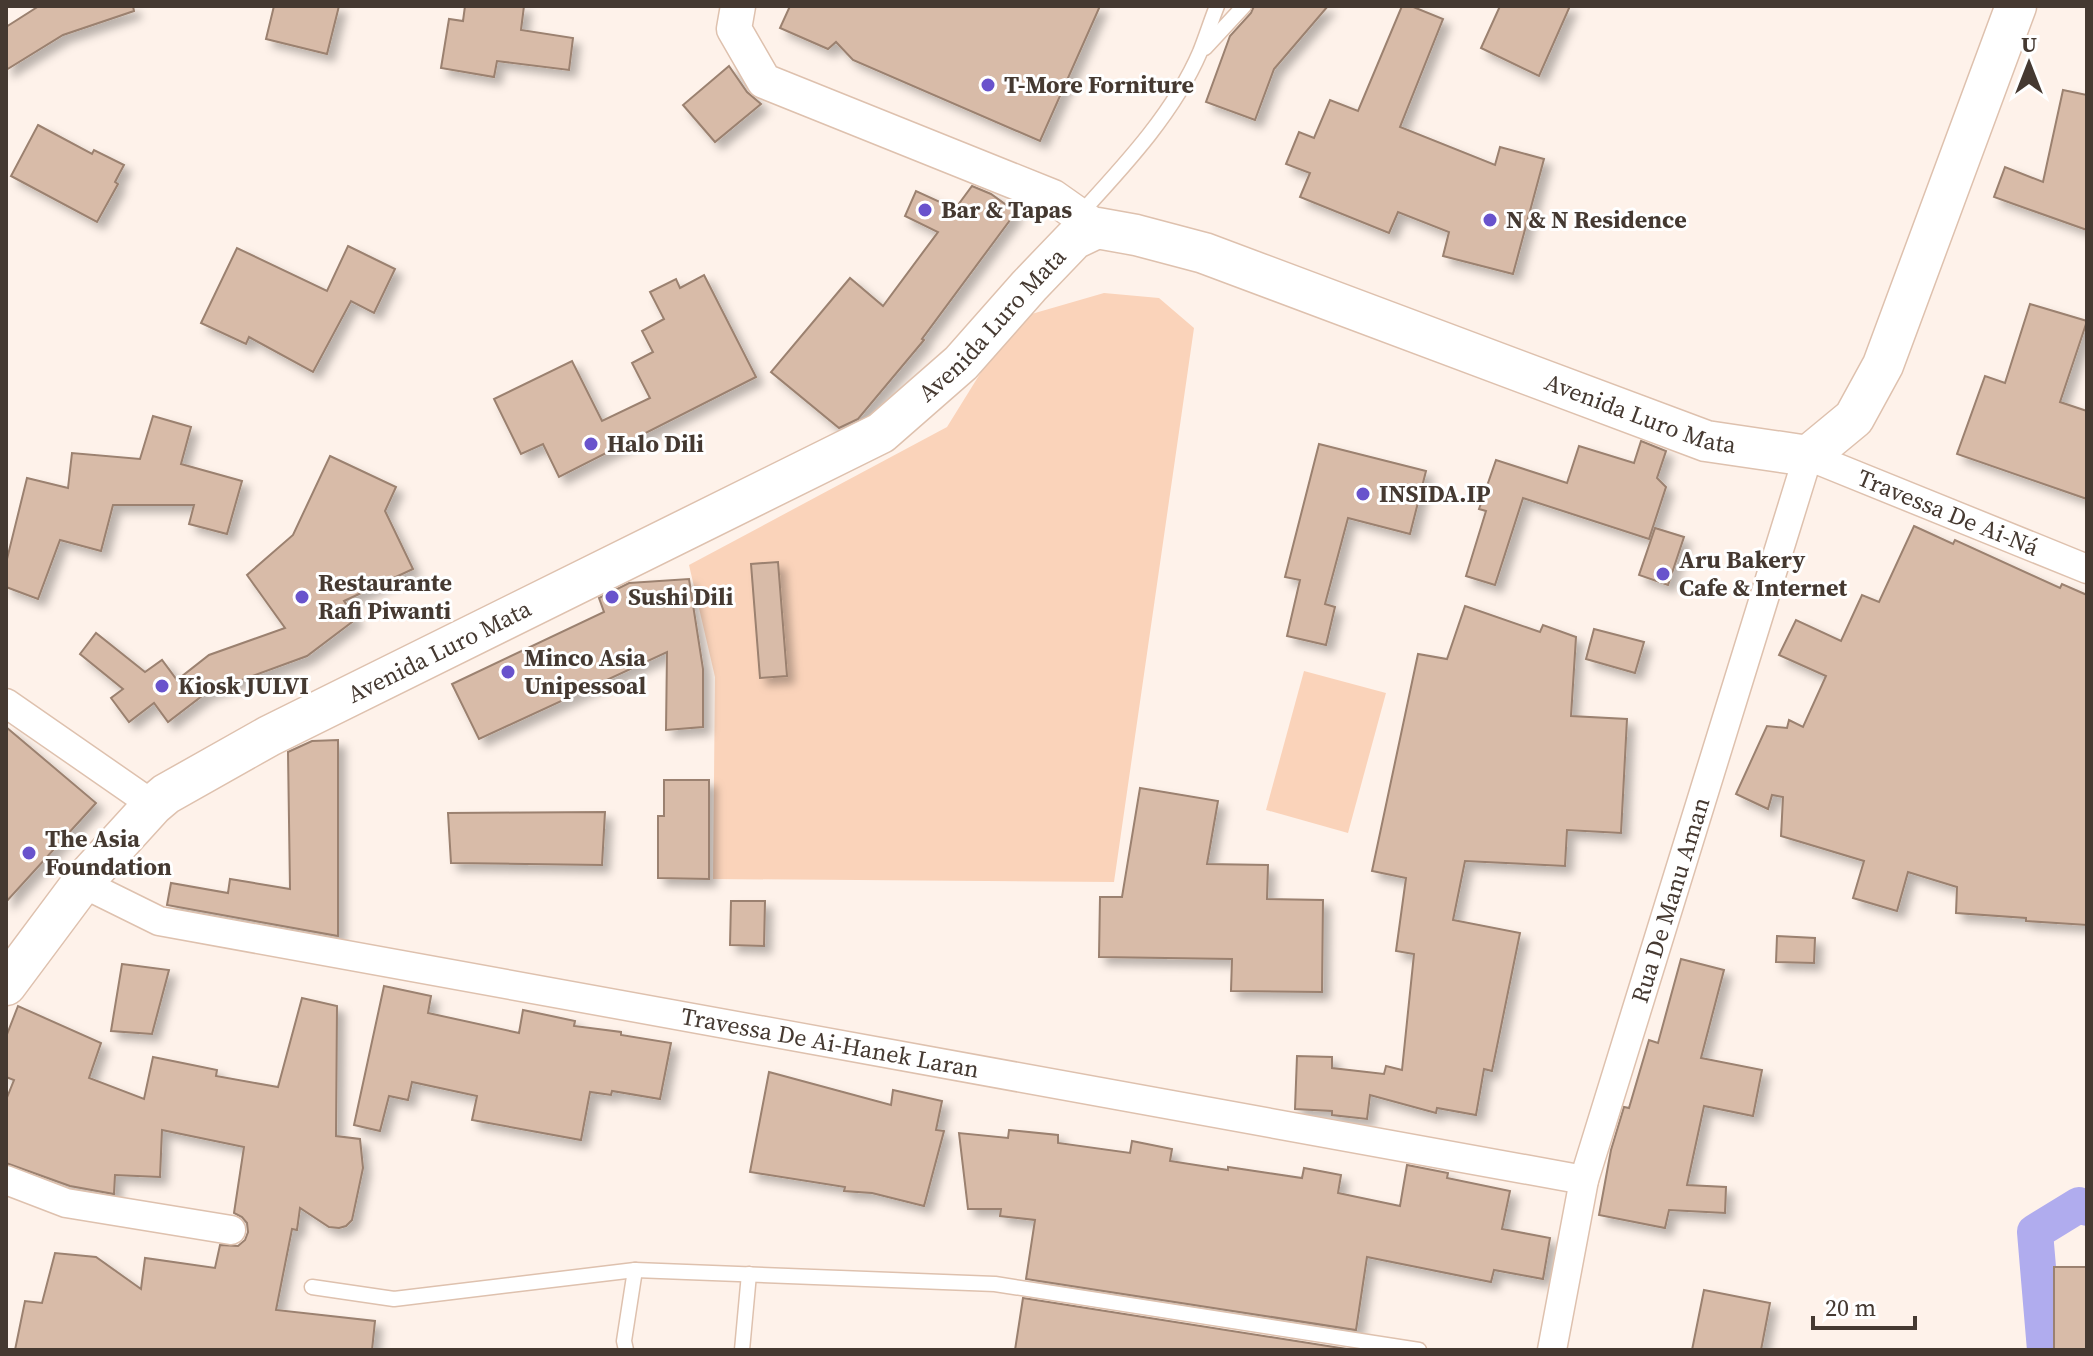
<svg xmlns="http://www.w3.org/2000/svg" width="2093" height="1356" font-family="'Source Serif 4',serif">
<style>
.green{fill:#fad3ba}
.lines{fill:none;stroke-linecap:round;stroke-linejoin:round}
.canal{stroke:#b0acee;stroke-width:36}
.building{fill:#d8bba8;stroke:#9b816f;stroke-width:2;filter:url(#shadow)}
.service-casing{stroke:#dec1ae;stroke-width:17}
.minor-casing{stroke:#dec1ae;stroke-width:31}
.tertiary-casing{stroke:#dec1ae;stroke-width:37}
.secondary-casing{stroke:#dec1ae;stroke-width:43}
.service{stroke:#fff;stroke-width:14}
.minor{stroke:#fff;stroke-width:28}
.tertiary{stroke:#fff;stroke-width:34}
.secondary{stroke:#fff;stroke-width:40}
.poi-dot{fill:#6953cc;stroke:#fff;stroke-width:3}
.labels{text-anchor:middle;stroke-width:6;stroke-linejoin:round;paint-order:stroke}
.poi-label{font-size:24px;font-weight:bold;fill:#453931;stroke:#fff;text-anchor:start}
.street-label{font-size:24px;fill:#453931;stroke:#fff}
</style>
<defs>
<filter id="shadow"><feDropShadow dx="7" dy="7" stdDeviation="4" flood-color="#0004"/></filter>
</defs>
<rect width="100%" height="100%" fill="#fef2ea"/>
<g class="green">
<polygon points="1104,293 1159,298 1194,328 1114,882 713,879 715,677 689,565 947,427 1014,319"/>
<polygon points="1304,671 1386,693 1348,833 1266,810"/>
</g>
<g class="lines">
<polyline class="canal" points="2045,1350 2035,1232 2079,1205 2087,1208"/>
</g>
<g class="building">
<polygon points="39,6 133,6 134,11 63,35 6,70 6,27"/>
<polygon points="274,6 339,6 327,54 266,39"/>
<polygon points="465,6 524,6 521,30 573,38 569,70 497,61 494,77 441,68 449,19 463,21"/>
<polygon points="790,6 1100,6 1040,141 853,60 836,42 828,49 780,28"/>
<polygon points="1254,6 1328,6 1274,69 1255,120 1206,102 1230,36 1251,13"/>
<polygon points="1402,6 1411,6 1443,19 1400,127 1495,165 1500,147 1544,159 1513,274 1443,256 1449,232 1398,212 1389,233 1300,197 1310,173 1286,164 1299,132 1314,138 1330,100 1358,111"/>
<polygon points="1500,6 1570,6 1539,76 1481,48"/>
<polygon points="729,66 747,92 761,104 715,142 683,105"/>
<polygon points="2063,90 2087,95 2087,230 1994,197 2005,167 2043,182"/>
<polygon points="38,125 92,154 94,150 124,165 115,182 118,184 97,222 11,176"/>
<polygon points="972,186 991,194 1016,212 922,339 924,340 858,419 839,428 771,372 850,278 883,306 938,232 905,216 916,191 955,209"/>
<polygon points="348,246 395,269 374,313 351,301 313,372 249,337 246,344 201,323 237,248 327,291"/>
<polygon points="704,275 756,377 559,477 543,444 521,454 494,399 572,361 602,421 650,398 632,363 653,352 642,331 664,319 650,292 676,279 680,288"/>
<polygon points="2030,304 2087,321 2060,402 2087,411 2087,499 1957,454 1985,376 2005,383"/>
<polygon points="153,416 191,427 181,464 242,481 227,534 189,524 194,505 113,505 101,551 60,540 38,599 6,587 6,563 27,478 68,488 72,453 140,459"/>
<polygon points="1641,441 1666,451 1657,478 1666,487 1649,539 1523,498 1495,585 1466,576 1486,511 1479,509 1496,460 1567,483 1579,446 1634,463"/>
<polygon points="1319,444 1426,471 1410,534 1348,518 1325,604 1335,607 1326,645 1287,636 1300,580 1285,577"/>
<polygon points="330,456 396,487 385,511 413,569 344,601 356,619 307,656 206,693 168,722 154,703 129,722 111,698 123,689 80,654 96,633 145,672 162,660 177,680 209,655 285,628 247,575 293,535"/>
<polygon points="1914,526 1953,544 1955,540 2060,588 2062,584 2087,595 2087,925 2026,921 2026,918 1956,913 1957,887 1908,872 1897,911 1853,898 1864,861 1781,836 1783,797 1772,795 1768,809 1736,794 1767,726 1787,728 1789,720 1803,727 1826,676 1779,655 1796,620 1841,641 1862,595 1879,602"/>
<polygon points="1655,528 1684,537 1668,585 1639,575"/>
<polygon points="778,562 787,676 760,678 751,564"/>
<polygon points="689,579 703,669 703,727 666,730 667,652 479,739 452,684 604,612 599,598 629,583"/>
<polygon points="1465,606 1540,632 1543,625 1576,637 1571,716 1627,719 1621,833 1567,830 1565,866 1465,861 1453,920 1520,933 1492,1071 1484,1069 1476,1115 1437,1108 1436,1113 1370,1095 1367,1119 1332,1115 1332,1111 1295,1109 1297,1056 1332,1057 1332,1068 1384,1074 1386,1066 1402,1070 1414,954 1396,951 1406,878 1372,871 1418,654 1447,659"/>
<polygon points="1594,629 1644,642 1635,673 1586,659"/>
<polygon points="6,727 96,803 6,902"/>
<polygon points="338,740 338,936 167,905 171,883 228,893 230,879 290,889 288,752 312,741"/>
<polygon points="664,780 709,780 709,879 658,878 658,816 664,816"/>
<polygon points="1140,788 1218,801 1207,864 1268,865 1267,899 1323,900 1322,992 1231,991 1232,959 1099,957 1100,897 1122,897"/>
<polygon points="605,812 602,865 451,863 448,813"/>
<polygon points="731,901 765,901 764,946 730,945"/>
<polygon points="1777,936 1815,938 1814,963 1776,962"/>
<polygon points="1681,959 1724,970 1701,1058 1762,1070 1753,1116 1704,1106 1687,1185 1726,1187 1725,1213 1669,1210 1665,1228 1599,1215 1611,1150 1624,1107 1629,1108 1649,1040 1658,1043"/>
<polygon points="122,964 169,970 152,1034 111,1031"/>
<polygon points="384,986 431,996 428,1013 519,1033 523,1010 575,1021 574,1026 621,1032 621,1035 671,1043 660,1099 612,1091 611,1095 590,1092 581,1140 472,1120 477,1096 412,1082 408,1100 389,1096 380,1131 354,1125"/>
<polygon points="302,998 337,1006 336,1136 360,1139 363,1168 352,1220 346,1226 339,1228 329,1227 300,1208 297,1230 292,1229 276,1310 375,1321 372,1350 15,1350 25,1301 42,1303 55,1253 96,1257 141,1289 145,1258 215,1268 220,1245 238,1246 245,1240 248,1232 247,1223 242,1217 234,1213 244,1147 162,1130 160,1177 115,1175 114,1194 70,1186 6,1163 6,1100 14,1080 6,1077 6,1037 18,1006 101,1043 89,1078 144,1099 153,1057 217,1070 216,1076 278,1087"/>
<polygon points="769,1072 891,1105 893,1090 942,1101 936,1130 944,1131 924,1206 872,1193 844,1191 845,1187 750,1172"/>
<polygon points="1009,1130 1058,1135 1058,1143 1130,1153 1132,1141 1172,1149 1170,1161 1228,1170 1228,1167 1302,1178 1304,1168 1341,1175 1338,1193 1400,1206 1407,1165 1448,1173 1447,1178 1510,1191 1502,1229 1550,1238 1543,1279 1494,1270 1491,1282 1367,1257 1356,1330 1026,1279 1035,1220 1000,1216 1001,1209 968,1209 959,1133 1008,1138"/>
<rect x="2054" y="1267" width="33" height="83"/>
<polygon points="1704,1290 1770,1303 1761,1350 1692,1350"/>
<polygon points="1023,1298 1353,1350 1015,1350"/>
</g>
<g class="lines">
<g class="service-casing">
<g id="service">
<polyline points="1205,48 1244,6"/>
<path d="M1079,215c44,-48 95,-102 121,-163 6,-15 11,-31 17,-46"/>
<polyline points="312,1287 394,1299 635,1270 995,1284 1419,1350"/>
<polyline points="626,1350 624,1341 635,1270"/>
<polyline points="742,1350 749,1274"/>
</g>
</g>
<g class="minor-casing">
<g id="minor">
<polyline points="6,703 153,805"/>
<path id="s1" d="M82,883l77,38 1425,259"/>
<polyline points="6,1180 66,1203 231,1230"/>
<path id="s2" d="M1552,1350l32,-170 224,-724 279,113"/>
</g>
</g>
<g class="tertiary-casing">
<polyline id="tertiary" points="738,6 734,29 764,81 1053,197 1097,228"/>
</g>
<g class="secondary-casing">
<g id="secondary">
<path id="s3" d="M6,985l76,-102 71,-78 13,-11 103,-58 612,-303 80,-70 68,-77 45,-47 23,-11 39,7 68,18 502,188 102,15 46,-38 29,-53 133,-359"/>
</g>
</g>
<use href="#service" class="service"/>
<use href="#minor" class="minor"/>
<use href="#tertiary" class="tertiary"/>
<use href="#secondary" class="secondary"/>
</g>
<g class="poi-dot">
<circle cx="988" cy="85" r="8"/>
<circle cx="925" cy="210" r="8"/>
<circle cx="1490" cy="220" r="8"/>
<circle cx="591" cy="444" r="8"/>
<circle cx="1363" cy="494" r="8"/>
<circle cx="1663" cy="574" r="8"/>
<circle cx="302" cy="597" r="8"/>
<circle cx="612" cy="597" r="8"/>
<circle cx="508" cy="672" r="8"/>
<circle cx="162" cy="686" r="8"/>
<circle cx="29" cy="853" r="8"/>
</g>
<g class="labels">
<g class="poi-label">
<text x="1004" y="93">T-More Forniture</text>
<text x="941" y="218">Bar &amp; Tapas</text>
<text x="1506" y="228">N &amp; N Residence</text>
<text x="607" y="452">Halo Dili</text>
<text x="1379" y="502">INSIDA.IP</text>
<text x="1679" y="568">Aru Bakery<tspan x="1679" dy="28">Cafe &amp; Internet</tspan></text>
<text x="318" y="591">Restaurante<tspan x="318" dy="28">Rafi Piwanti</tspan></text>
<text x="628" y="605">Sushi Dili</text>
<text x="524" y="666">Minco Asia<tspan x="524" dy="28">Unipessoal</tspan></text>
<text x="178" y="694">Kiosk JULVI</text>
<text x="45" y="847">The Asia<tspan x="45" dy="28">Foundation</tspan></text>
</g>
<g class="street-label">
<text dy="8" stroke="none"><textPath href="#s3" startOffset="1206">Avenida Luro Mata</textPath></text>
<text dy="8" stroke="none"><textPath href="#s3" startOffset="1926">Avenida Luro Mata</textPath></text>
<text dy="8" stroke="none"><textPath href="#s2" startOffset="1082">Travessa De Ai-Ná</textPath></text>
<text dy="8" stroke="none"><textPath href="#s3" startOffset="558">Avenida Luro Mata</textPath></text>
<text dy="8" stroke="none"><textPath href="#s2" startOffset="466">Rua De Manu Aman</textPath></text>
<text dy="8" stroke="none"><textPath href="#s1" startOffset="768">Travessa De Ai-Hanek Laran</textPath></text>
</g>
</g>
<rect width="2093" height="1356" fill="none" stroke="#453931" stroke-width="16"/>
<g transform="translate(2029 64)" stroke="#ffffff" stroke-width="6" paint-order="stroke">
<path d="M0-6L14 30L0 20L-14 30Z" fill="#453931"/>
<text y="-12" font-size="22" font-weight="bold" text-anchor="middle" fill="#453931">U</text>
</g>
<path d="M1813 1316v12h102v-12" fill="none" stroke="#453931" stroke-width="4"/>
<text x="1825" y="1316" font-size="24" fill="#453931" stroke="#ffffff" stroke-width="6" paint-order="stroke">20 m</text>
</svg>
